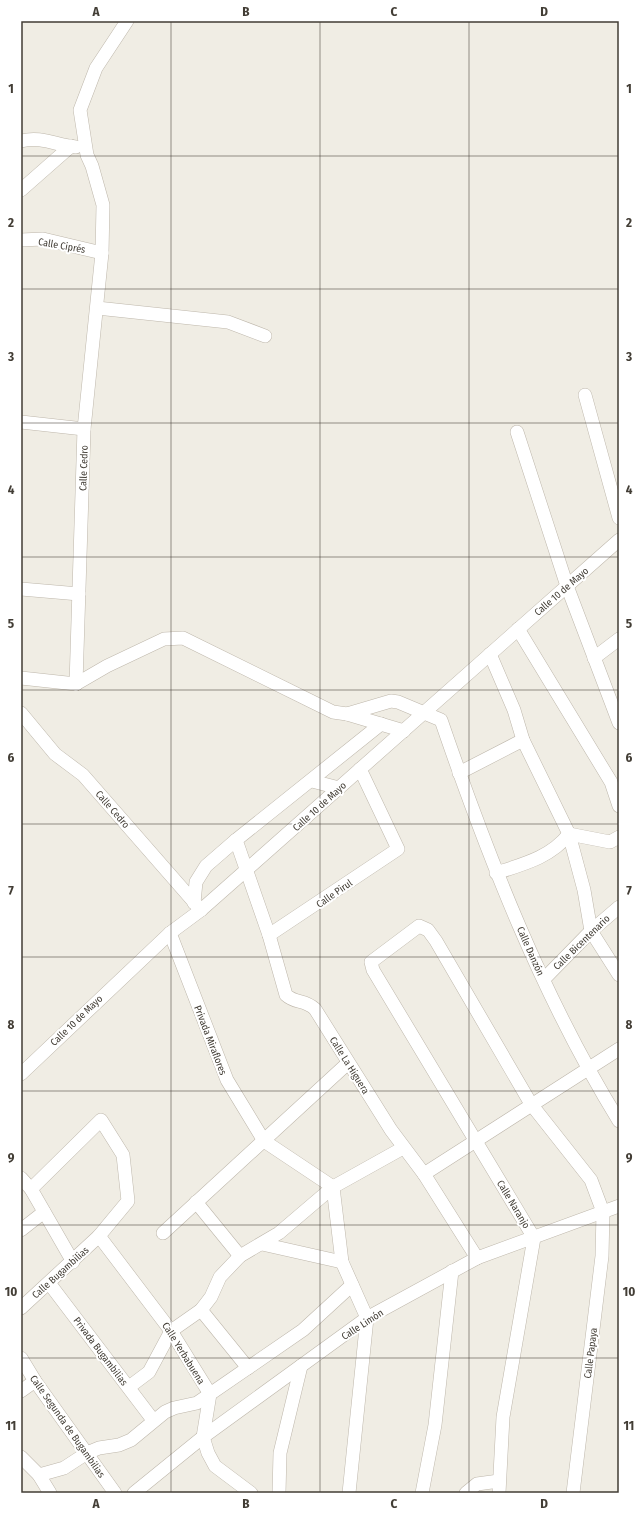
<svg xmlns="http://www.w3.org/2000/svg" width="640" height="1514" font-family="'Fira Sans Condensed',sans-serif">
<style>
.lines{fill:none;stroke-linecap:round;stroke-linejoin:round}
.minor-casing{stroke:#beb7ab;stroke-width:14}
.minor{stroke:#fff;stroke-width:13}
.grid{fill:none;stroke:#423d35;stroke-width:1;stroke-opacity:0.55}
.labels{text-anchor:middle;stroke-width:4;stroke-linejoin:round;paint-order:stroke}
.street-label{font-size:10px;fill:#423d35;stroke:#fff}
.neatline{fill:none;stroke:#423d35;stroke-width:1.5}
.grid-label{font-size:13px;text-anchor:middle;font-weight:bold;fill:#423d35}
</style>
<rect width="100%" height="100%" fill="#f0ede4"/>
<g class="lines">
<g class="minor-casing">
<g id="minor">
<path d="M21,141c21,-5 34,4 55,6"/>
<polyline points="21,190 71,146"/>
<polyline points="21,240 43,239 102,253"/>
<polyline points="97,308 228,322 265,336"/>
<polyline points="585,395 619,518"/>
<polyline points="21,422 84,429"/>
<polyline points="517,432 567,586 619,723"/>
<polyline points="21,589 79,594"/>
<polyline points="518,629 611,782 619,806"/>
<polyline points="490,654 514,710 523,740 569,834 584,890 591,931 619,975"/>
<polyline points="594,658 619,639"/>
<polyline points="21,678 76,684"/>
<path d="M76,684l31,-18 57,-27 19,-1 150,74 14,2 44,-13 7,1 43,18c47,137 102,278 178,401"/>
<polyline points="76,684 84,429 102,253 103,205 92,166 87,155 80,110 96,68 127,21"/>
<polyline points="21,713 55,754 83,775 201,910"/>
<polyline points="347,714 404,731"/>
<path d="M381,724l-145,116 33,95 17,60c10,9 18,4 29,14l76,121 33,44 53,84"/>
<polyline points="459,773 523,740"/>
<polyline points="312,781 339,788"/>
<polyline points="569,834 610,842 619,837"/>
<path d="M496,873c28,-9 55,-16 73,-39"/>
<polyline points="194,903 196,882 206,866 236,840"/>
<polyline points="170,933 227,1080 264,1141 333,1187 342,1262 367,1318 349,1493"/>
<polyline points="269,935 398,849 360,769"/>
<polyline points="544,979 591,931 619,907"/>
<polyline points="21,1074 170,933 201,910 619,540"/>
<polyline points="424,1174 619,1049"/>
<polyline points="21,1178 31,1189 73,1262"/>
<polyline points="196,1202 240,1256"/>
<polyline points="21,1230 44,1212"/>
<polyline points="163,1233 348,1063"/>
<polyline points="99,1236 171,1331 210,1394 203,1437 208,1453 215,1466 251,1493"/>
<polyline points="262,1244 342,1262"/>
<polyline points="49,1283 153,1420"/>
<polyline points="21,1308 99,1236 128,1201 123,1155 101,1120 31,1189"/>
<polyline points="201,1310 248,1368"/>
<polyline points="21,1358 35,1381 115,1493"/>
<polyline points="129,1387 149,1372 171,1331 201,1310 211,1297 220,1277 240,1256 279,1233 333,1187 403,1148"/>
<polyline points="21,1391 35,1381"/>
<polyline points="21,1457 39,1475 50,1493"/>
<polyline points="39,1475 64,1468 87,1453 99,1448 119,1445 131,1440 165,1412 174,1408 197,1403 303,1330 352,1285"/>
<polyline points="134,1493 203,1437 367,1318 477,1258 619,1206"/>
<polyline points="279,1493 280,1453 301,1366"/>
<polyline points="422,1493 435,1425 452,1271"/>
<polyline points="466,1493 477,1484 499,1481"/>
<polyline points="499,1493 503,1417 534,1238 373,970 371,962 419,926 428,930 436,941 531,1104 591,1180 603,1212 602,1256 573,1493"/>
</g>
</g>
<use href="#minor" class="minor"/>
</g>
<path class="grid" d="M171,21v1472M320,21v1472M469,21v1472M21,156h598M21,289h598M21,423h598M21,557h598M21,690h598M21,824h598M21,957h598M21,1091h598M21,1225h598M21,1358h598"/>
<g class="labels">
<g class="street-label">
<text transform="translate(62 245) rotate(10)" y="4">Calle Ciprés</text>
<text transform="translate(83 468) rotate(-88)" y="4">Calle Cedro</text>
<text transform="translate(561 591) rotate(-41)" y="4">Calle 10 de Mayo</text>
<text transform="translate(319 806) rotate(-42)" y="4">Calle 10 de Mayo</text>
<text transform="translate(113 809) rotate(49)" y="4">Calle Cedro</text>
<text transform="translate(334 893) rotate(-35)" y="4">Calle Pirul</text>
<text transform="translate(581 942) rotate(-44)" y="4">Calle Bicentenario</text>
<text transform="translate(531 951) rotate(66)" y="4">Calle Danzón</text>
<text transform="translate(76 1020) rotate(-44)" y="4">Calle 10 de Mayo</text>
<text transform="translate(211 1040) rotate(69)" y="4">Privada Miraflores</text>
<text transform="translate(350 1065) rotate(58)" y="4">Calle La Higuera</text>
<text transform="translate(514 1204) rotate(59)" y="4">Calle Naranjo</text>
<text transform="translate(60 1272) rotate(-42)" y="4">Calle Bugambilias</text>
<text transform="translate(362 1324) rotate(-33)" y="4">Calle Limón</text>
<text transform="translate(101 1351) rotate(53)" y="4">Privada Bugambilias</text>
<text transform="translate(184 1353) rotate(58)" y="4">Calle Yerbabuena</text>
<text transform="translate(590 1353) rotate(-83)" y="4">Calle Papaya</text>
<text transform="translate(68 1426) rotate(55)" y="4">Calle Segunda de Bugambilias</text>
</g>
</g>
<rect width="640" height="1514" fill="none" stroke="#ffffff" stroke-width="44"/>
<rect x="22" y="22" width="596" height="1470" class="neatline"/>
<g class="grid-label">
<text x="96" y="16">A</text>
<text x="246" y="16">B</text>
<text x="394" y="16">C</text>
<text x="544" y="16">D</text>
<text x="11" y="93">1</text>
<text x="629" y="93">1</text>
<text x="11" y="227">2</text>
<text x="629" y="227">2</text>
<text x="11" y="361">3</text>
<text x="629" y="361">3</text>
<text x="11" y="494">4</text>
<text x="629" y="494">4</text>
<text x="11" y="628">5</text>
<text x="629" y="628">5</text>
<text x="11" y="762">6</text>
<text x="629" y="762">6</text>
<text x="11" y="895">7</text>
<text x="629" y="895">7</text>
<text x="11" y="1029">8</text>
<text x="629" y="1029">8</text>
<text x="11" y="1162">9</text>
<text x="629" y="1162">9</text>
<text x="11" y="1296">10</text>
<text x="629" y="1296">10</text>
<text x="11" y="1430">11</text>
<text x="629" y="1430">11</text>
<text x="96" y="1508">A</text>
<text x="246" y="1508">B</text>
<text x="394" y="1508">C</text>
<text x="544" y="1508">D</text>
</g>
</svg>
